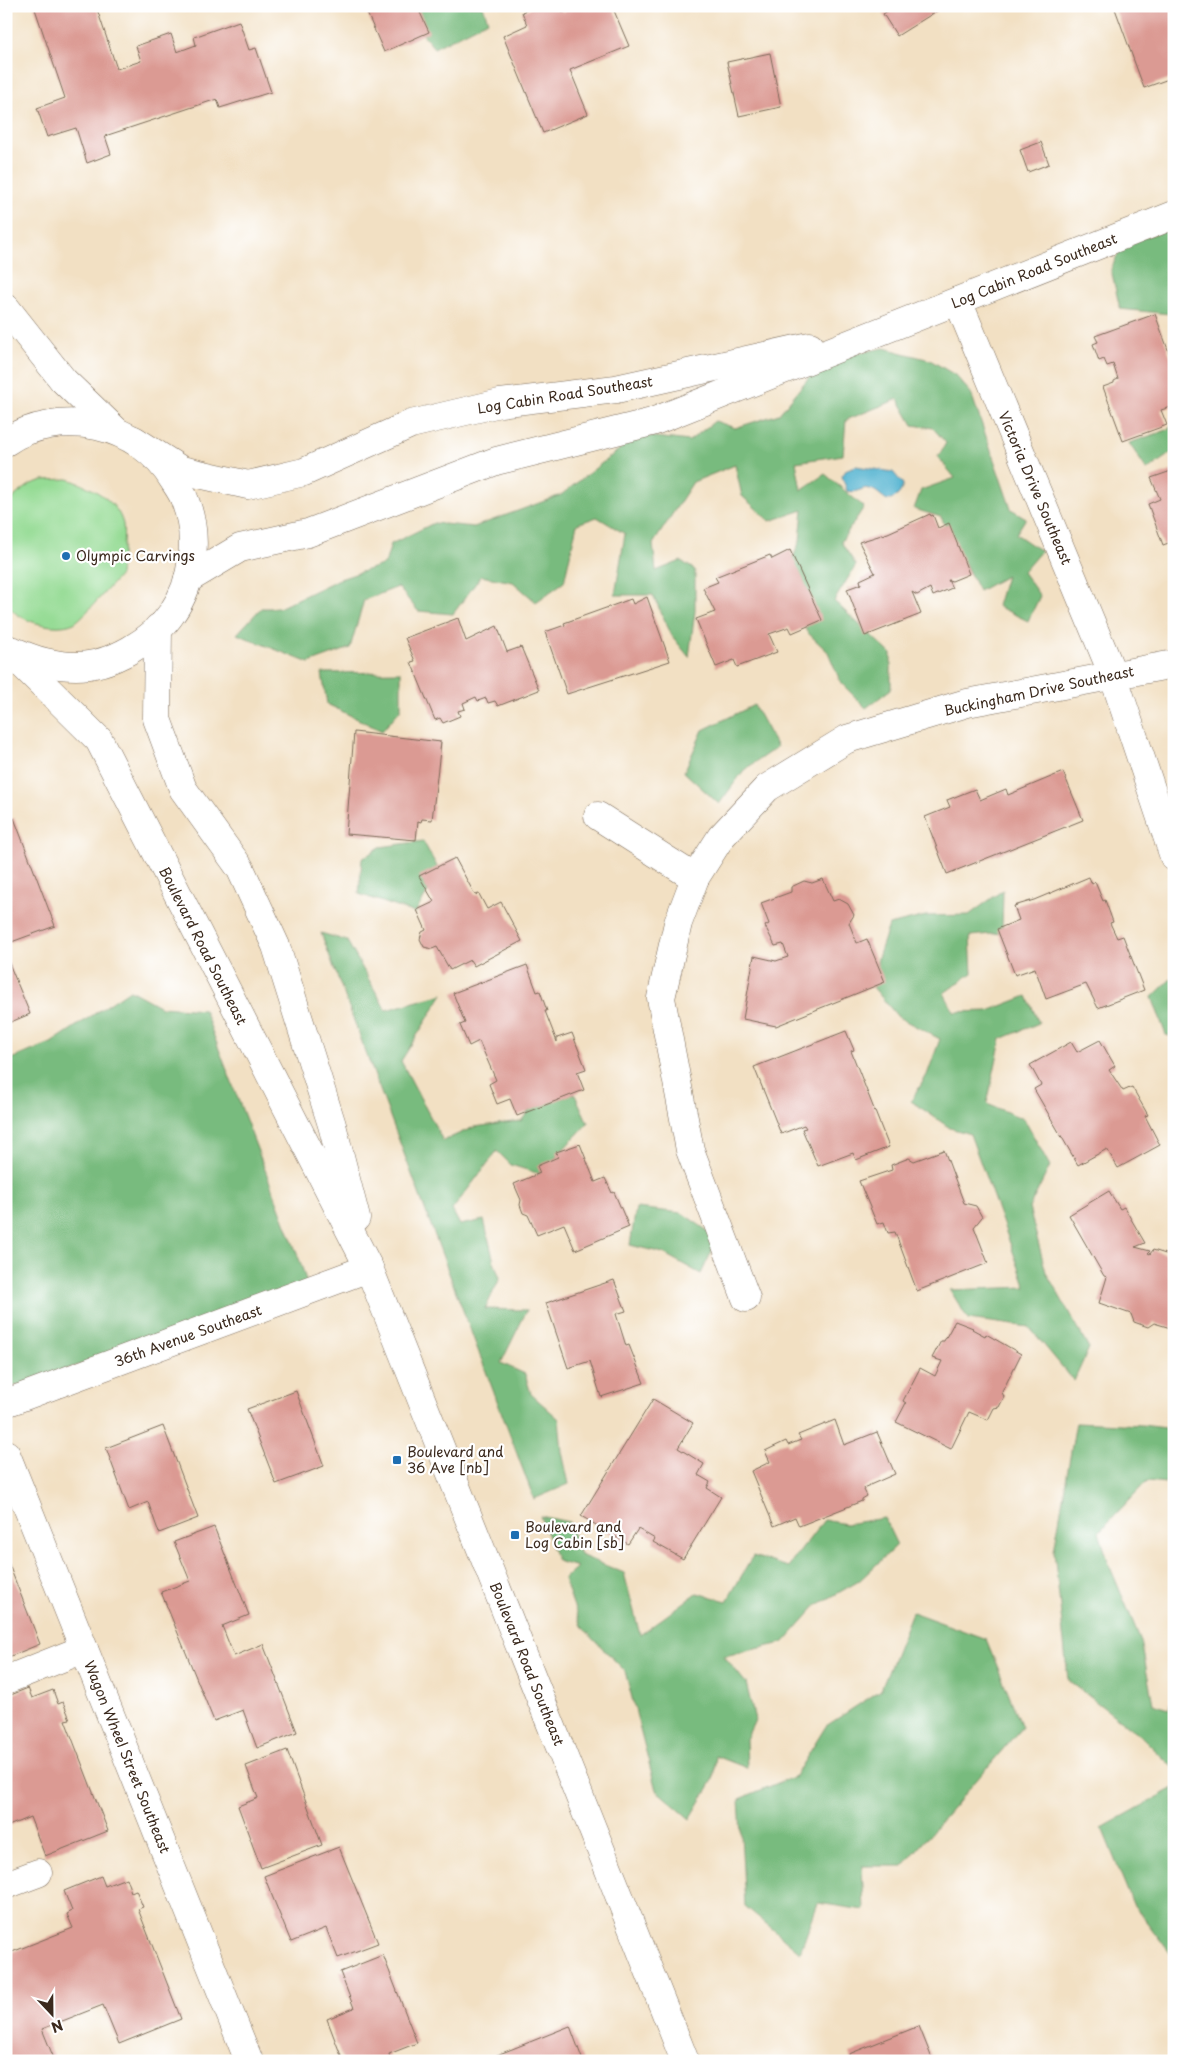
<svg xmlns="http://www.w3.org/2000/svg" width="1180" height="2067" font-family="'Playpen Sans',sans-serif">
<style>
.green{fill:#95db94;stroke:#688259}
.forest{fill:#78bb7e;stroke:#5a724e}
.water{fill:#52b3d0;stroke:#466e77}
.building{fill:#db9a93}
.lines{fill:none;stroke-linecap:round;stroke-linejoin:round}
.minor-casing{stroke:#7b6a58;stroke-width:29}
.minor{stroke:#fff;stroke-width:28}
.poi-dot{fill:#1f6fb2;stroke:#fff;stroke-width:2}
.labels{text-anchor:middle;stroke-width:4.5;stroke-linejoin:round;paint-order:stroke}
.street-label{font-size:14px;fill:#3b2a1e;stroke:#fff}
.poi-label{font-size:14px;fill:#3b2a1e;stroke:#fff;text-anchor:start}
</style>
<rect width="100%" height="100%" fill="#fff"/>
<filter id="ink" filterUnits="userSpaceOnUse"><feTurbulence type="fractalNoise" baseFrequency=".02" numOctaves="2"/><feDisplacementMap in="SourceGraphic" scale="10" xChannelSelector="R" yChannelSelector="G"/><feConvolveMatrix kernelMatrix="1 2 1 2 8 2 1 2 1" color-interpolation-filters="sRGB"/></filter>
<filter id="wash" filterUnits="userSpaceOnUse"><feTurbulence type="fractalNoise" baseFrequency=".0096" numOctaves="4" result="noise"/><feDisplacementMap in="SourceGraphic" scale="20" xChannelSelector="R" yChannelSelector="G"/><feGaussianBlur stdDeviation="1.12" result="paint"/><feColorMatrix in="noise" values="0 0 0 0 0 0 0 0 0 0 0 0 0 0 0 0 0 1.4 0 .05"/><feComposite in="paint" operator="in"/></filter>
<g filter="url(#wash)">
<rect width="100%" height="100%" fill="#f2e0c3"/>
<path class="green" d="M68,479c21,7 49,20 55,45 2,12 -2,38 -3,51 -8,9 -38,44 -46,48 -17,8 -49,0 -62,-13 -3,-2 -4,-7 -6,-10v-92l10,-13 15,-11 12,-4z"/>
<g class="forest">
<polygon points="400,6 483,6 488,21 434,48"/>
<polygon points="1169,230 1172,251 1174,250 1174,305 1170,314 1120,309 1111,269 1123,243"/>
<polygon points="884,348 930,360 955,375 971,393 1011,509 1026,518 1016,534 1041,551 1023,572 1040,596 1028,621 997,606 1006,576 979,591 941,517 914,509 921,490 955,478 938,457 946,443 933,428 913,425 898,399 846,420 843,455 796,462 801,490 825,474 864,507 841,542 856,565 834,601 891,654 891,689 866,708 841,683 828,652 806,631 804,602 787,572 800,541 803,510 770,521 742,496 735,465 693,482 653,544 656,571 681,561 695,570 695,611 689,657 672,636 653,595 615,595 625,534 597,517 577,524 564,582 536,602 513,582 481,576 453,614 418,611 398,587 364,600 350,648 309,663 237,634 261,608 279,608 337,580 385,564 391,544 434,523 474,527 561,495 638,435 689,441 715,421 735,428 779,414 823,360"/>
<polygon points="1174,424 1174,451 1147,470 1129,443 1167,430"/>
<polygon points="401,672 401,709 382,731 327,704 322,673"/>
<polygon points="754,705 777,747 744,770 719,804 684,772 703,730"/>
<polygon points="423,841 440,872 415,913 359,894 362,859 380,847"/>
<polygon points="1003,890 1002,933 970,936 972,973 944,993 954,1012 988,1011 1027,996 1039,1023 1001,1039 987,1104 1024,1119 1050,1166 1029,1208 1046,1272 1089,1348 1074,1381 1029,1327 968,1319 950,1290 1026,1287 970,1134 950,1128 911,1101 927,1075 940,1039 898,1017 873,987 878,958 889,925 926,916 969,915"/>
<polygon points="321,933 347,941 386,1010 443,994 401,1061 443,1141 474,1127 521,1121 547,1089 575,1095 588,1123 540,1174 511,1165 497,1151 452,1210 460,1225 484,1220 494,1262 500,1278 485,1309 527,1310 501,1363 525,1374 531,1394 559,1419 562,1452 569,1484 534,1499"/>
<polygon points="1174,976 1174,1037 1166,1035 1152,997"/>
<polygon points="130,990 161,1007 204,1010 301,1264 309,1290 6,1389 6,1061 51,1043"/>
<polygon points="636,1208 682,1213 718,1238 701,1274 663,1253 630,1245"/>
<polygon points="1076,1422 1142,1425 1174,1429 1174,1461 1166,1483 1147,1481 1099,1532 1110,1567 1141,1641 1153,1704 1169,1709 1174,1690 1174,1769 1143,1738 1068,1680 1054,1551"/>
<polygon points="540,1516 569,1522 580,1555 624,1573 640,1635 697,1593 727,1601 753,1556 788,1567 824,1520 846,1524 884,1518 897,1545 859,1581 817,1605 783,1643 724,1656 746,1683 755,1720 746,1739 747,1768 716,1756 713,1780 690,1819 656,1790 625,1671 581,1626 564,1579 577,1567 557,1561"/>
<polygon points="912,1612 986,1639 1022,1727 903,1866 862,1866 864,1910 818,1903 800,1952 745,1906 739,1799 795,1776 826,1726 881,1690"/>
<polygon points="1174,1788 1174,1958 1133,1904 1102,1828"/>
</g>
<path class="water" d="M856,466l37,6 10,12c-2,10 -6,14 -16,16 -5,-3 -11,-10 -17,-11 -8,-3 -11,5 -23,2l-5,-15 5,-7z"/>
<g id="blocks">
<g class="building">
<polygon points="34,6 96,6 117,69 141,61 136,46 171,34 177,52 196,45 194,37 239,21 249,50 256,48 271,92 220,108 217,99 105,136 111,154 87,163 76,128 47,137 37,108 65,98"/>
<polygon points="364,6 417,6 429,32 384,52"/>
<polygon points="535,6 560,6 563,12 577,6 612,6 629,46 570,70 588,114 543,133 503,36 527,25 522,12"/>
<polygon points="895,6 938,6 940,9 897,36 883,14"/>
<polygon points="1114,6 1174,6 1174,77 1144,88"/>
<polygon points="770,53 781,107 739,116 727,62"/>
<polygon points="1041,142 1049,164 1028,172 1020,150"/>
<polygon points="1155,314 1174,366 1174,406 1161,410 1167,425 1123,441 1103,387 1114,383 1114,381 1118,379 1113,364 1107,366 1104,359 1099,361 1093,344 1098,342 1095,336"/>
<polygon points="1174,470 1174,541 1163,545 1148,504 1160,499 1151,478"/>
<polygon points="930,514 931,516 933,515 938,528 949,523 969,574 952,581 948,580 952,588 933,596 930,588 917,595 912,592 921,614 865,636 847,589 861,584 860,580 875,573 859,542 888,533"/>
<polygon points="790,550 822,620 792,633 789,627 769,634 777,652 737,667 734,660 716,667 696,619 715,612 703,588 718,582 715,577 770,555 772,559"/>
<polygon points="647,597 670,661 567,694 545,632 565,625 564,623 631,599 633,604"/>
<polygon points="458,618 466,641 497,626 507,652 521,647 539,690 498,706 495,701 488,703 486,698 478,701 476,697 463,703 465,709 458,711 460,716 443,723 440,718 435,720 411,662 415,661 405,638"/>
<polygon points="354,732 441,742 432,820 422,819 421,822 418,821 416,840 346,834"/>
<polygon points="1063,772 1083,820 947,874 925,817 950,807 947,800 975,789 980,800 1006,789 1008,795"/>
<polygon points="14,818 55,926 6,944 6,821"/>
<polygon points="455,858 475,895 479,894 487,909 501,902 522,941 474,966 470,960 450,970 437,947 432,949 424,947 420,939 422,932 426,930 417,910 434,902 419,876"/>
<polygon points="1089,877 1092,884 1095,882 1103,901 1105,900 1113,922 1110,923 1117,938 1123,936 1144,990 1098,1008 1086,984 1046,999 1035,968 1015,975 997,929 1019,920 1014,906 1034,900"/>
<polygon points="823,879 833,901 839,899 848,904 854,915 849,923 857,943 867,939 885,982 776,1026 743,1019 754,956 776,961 788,957 783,944 775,946 765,926 769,924 761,903 791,892 791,887 804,881 812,883"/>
<polygon points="6,956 30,1014 6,1024"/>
<polygon points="527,965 537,992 540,991 547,1011 545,1011 557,1042 557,1038 572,1033 586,1069 577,1072 584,1090 517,1116 510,1099 497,1104 489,1084 496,1080 479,1041 469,1046 460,1025 465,1023 453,993"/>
<polygon points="846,1031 854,1050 851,1051 889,1147 856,1160 853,1153 818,1166 802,1129 806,1128 804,1125 781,1134 754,1067"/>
<polygon points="1100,1040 1115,1066 1109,1070 1123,1091 1132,1087 1148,1115 1145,1116 1160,1145 1118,1168 1107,1149 1078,1165 1034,1089 1041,1085 1030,1065 1071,1042 1077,1052"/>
<polygon points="580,1144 595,1182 605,1178 612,1193 614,1192 629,1227 575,1250 564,1224 537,1235 528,1215 523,1213 520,1205 521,1200 514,1184 540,1173 537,1166 558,1157 556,1152"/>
<polygon points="944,1150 964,1203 976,1206 982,1217 974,1227 988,1263 917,1291 895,1232 888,1233 884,1222 877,1224 859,1181 892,1170 891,1165 909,1158 914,1161"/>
<polygon points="1109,1191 1120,1209 1124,1207 1145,1243 1135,1247 1150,1251 1148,1253 1150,1254 1153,1250 1172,1256 1174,1252 1174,1329 1154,1323 1148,1327 1134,1322 1131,1314 1099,1303 1107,1277 1104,1276 1069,1215"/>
<polygon points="614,1280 626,1311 616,1314 626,1346 629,1345 644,1383 601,1397 590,1361 568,1368 546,1303"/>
<polygon points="955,1321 973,1328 972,1329 985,1336 986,1334 1021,1354 1002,1392 1004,1397 999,1407 994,1408 988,1420 969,1412 951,1449 896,1422 906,1403 903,1401 920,1368 935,1376 942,1361 932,1358 941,1341 944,1341"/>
<polygon points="296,1391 324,1466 276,1484 247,1409"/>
<polygon points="653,1399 693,1423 678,1448 704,1464 698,1475 710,1482 707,1488 721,1497 683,1559 653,1542 655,1539 638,1529 628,1544 581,1516"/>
<polygon points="835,1420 844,1445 877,1432 895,1474 863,1488 867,1496 862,1499 862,1501 799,1526 795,1517 774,1526 751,1471 770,1462 765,1451 786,1441 788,1445 801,1440 798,1435"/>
<polygon points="163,1426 198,1518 159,1533 148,1502 129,1510 106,1448"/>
<polygon points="214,1527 249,1615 222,1626 234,1656 263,1644 297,1732 257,1748 243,1710 214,1721 161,1592 190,1581 174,1542"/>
<polygon points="6,1557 40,1644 6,1658"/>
<polygon points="28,1688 32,1698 53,1690 58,1704 63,1702 70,1719 65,1720 108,1831 45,1856 30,1817 6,1827 6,1697"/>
<polygon points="287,1750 322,1845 261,1868 238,1806 258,1798 246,1766"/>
<polygon points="339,1847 378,1943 338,1958 326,1928 291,1942 264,1876"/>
<polygon points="101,1876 105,1886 126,1878 131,1892 136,1890 143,1907 138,1909 181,2019 119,2044 103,2005 42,2029 55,2061 6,2061 6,1938 12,1952 73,1928 67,1914 72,1911 64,1891"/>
<polygon points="383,1955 417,2043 389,2054 391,2061 343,2061 327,2019 354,2008 340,1972"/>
<polygon points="570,2026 583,2061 482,2061"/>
<polygon points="919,2026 933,2061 851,2061 849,2054"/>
</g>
</g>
</g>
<g filter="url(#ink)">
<use href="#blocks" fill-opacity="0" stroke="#7b6a58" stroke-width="1"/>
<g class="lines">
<g class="minor-casing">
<g id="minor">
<polyline points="958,301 1113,675 1174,857"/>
<polyline points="6,308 63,380 115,430"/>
<polyline points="134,440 181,470 248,485 304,472 411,424 500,403 616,389 810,346"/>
<path d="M6,442c25,-18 61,-22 91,-16 32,7 60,26 77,55 4,6 9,13 11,20 14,35 9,81 -13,112 -10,15 -27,28 -42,37 -16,9 -36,16 -54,16 -23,0 -41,-6 -62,-15"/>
<polyline points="188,579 240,548 308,533 496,461 652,422 1174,215"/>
<polyline points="158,628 157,719 183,789 240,868 276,946 332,1125 356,1218"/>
<polyline points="6,648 99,740 369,1268 685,2061"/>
<polyline points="598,816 695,878"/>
<polyline points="746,1298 690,1150 661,998 678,923 695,878 721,837 767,788 847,739 967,703 1174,664"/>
<polyline points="6,1403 369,1268"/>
<polyline points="6,1454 249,2061"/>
<polyline points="6,1680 84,1649"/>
<polyline points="6,1885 38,1873"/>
</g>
</g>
<use href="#minor" class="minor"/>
</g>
</g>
<g class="poi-dot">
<circle cx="66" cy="556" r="5"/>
<rect x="392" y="1455" width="10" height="10" rx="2.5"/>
<rect x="510" y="1530" width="10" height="10" rx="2.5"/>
</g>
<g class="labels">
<g class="street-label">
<text transform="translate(1034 271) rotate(-22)" y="5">Log Cabin Road Southeast</text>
<text transform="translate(565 395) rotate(-9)" y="5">Log Cabin Road Southeast</text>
<text transform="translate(1035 488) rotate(67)" y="5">Victoria Drive Southeast</text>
<text transform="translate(1039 691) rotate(-12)" y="5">Buckingham Drive Southeast</text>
<text transform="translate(203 946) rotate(63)" y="5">Boulevard Road Southeast</text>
<text transform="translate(188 1336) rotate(-20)" y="5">36th Avenue Southeast</text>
<text transform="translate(527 1664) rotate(68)" y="5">Boulevard Road Southeast</text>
<text transform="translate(127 1757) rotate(68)" y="5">Wagon Wheel Street Southeast</text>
</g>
<g class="poi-label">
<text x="76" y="561">Olympic Carvings</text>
<text x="407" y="1457">Boulevard and<tspan x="407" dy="16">36 Ave [nb]</tspan></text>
<text x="525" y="1532">Boulevard and<tspan x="525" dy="16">Log Cabin [sb]</tspan></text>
</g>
</g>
<rect width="1180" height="2067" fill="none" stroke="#fff" stroke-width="25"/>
<g transform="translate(52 2014) rotate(158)" stroke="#ffffff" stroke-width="4" paint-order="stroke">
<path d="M0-4L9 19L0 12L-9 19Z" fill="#3b2a1e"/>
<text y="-8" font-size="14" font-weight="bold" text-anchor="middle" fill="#3b2a1e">N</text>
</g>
</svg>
